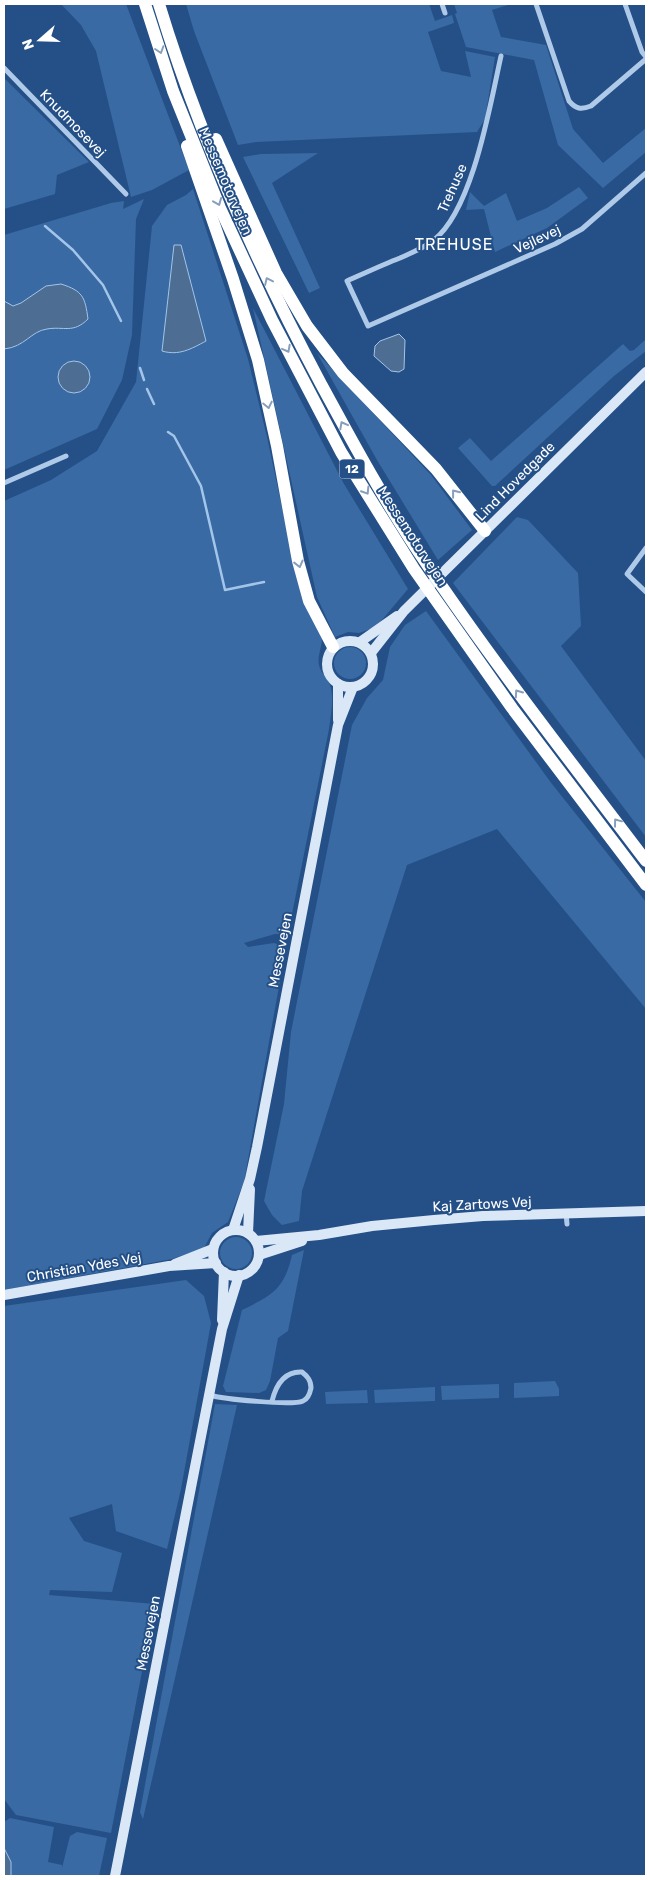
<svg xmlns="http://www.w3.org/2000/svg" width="650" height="1880" font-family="Rubik,sans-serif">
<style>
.green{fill:#396aa3}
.water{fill:#4d6d93;stroke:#a3c5ea}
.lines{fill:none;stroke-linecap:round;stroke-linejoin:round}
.stream{stroke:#a3c5ea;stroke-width:2.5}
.street{stroke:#afcae9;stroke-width:5}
.secondary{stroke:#dae7f7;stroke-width:10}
.highway{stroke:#fff;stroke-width:12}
.oneway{stroke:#879fbd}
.labels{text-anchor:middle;stroke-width:4;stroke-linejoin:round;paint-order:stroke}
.shield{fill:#245087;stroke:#bdcadb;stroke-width:1}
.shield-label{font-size:12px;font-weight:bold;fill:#fff}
.street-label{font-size:14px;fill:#fff;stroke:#245087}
.quarter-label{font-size:16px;letter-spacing:1px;fill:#fff;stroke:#245087}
</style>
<rect width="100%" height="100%" fill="#245087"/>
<g class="green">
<polygon points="61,4 126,4 189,170 152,190 131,197 96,51 81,25"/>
<polygon points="186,4 429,4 435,21 452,15 454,23 428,32 441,71 471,77 465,51 495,57 485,119 477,132 256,142 238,145 194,31"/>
<polygon points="454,4 511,4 492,10 501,37 546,45 573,129 603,163 646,128 646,152 603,188 558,145 534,60 466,47 455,14 457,13"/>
<polygon points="4,78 89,162 57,175 55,194 4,209"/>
<polygon points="318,153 272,183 320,288 309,293 243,157 261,154"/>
<polygon points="579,187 588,198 547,228 495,252 484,209 466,210 470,192 484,206 506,193 517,221 547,208"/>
<path d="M193,189l55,170 19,78 27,126 28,75c0,9 -5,19 -3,27 1,6 7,12 10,17 6,15 2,31 0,47l-41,205h-13l-31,9 4,4 26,-4 12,4 -42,235 -16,40 -16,11 -8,15 -32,11 -168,31v-789l47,-21 46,-29 39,-69 16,-156 15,-21 19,-10z"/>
<polygon points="144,199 136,219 132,335 122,380 97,429 4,470 4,235 111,203 124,201 123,209"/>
<polygon points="253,308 344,484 408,589 376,627 359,633 348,632 335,637 317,597"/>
<polygon points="646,339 646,351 614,376 495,486 492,486 458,448 470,438 491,461 623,344 630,351 634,350"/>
<polygon points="317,353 431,475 472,530 438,560 377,460"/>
<polygon points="517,517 528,520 578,573 581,626 561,646 646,761 646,837 453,583"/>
<polygon points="426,611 552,784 646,902 646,1009 497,829 407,865 302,1191 299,1221 282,1225 272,1215 264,1201 284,1104 291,1032 352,725 367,698 383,680 390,647 405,625"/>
<circle cx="350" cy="663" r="16"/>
<circle cx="236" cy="1253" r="16"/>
<path d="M304,1250l-16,81 -10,7 -8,43 -4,9 -7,3 -33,-1 -3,-6 19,-76c30,-15 42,-20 50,-55z"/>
<polygon points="186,1280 204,1296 211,1323 181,1489 167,1549 116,1531 112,1504 69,1518 84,1541 122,1553 112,1592 50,1590 49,1595 155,1604 111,1833 16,1815 4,1799 4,1306"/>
<polygon points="555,1381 559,1389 559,1396 514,1398 514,1383"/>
<polygon points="499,1384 499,1398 442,1400 441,1386"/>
<polygon points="435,1387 435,1401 375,1403 374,1390"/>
<polygon points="367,1390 368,1403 326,1404 325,1392"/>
<polygon points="215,1404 237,1405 143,1819 140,1812"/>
<polygon points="10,1818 54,1827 48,1862 62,1865 62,1868 70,1836 77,1832 107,1838 99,1876 11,1876 11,1862 4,1848 4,1822"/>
</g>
<g class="water">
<path d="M174,245h7l25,96c-15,8 -27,15 -44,10z"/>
<path d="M61,284c22,7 24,13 27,35 -15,15 -24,7 -41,10 -16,2 -22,18 -43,20v-48l9,5 8,-3 25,-17z"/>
<polygon points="399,334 405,340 404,369 399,372 391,371 374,356 375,346 380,341"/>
<circle cx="74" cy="377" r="16"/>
<polygon points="4,1848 11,1862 11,1876 4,1876"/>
</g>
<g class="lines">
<g class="stream">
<polyline points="45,226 73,250 103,285 121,321"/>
<polyline points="140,368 144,380"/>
<polyline points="147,389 154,404"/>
<polyline points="168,432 174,436 201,486 225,590 264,582"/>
</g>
<g class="street">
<polyline points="442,4 445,13"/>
<path d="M536,4l33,97c7,8 12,9 22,5l55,-47"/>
<polyline points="625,4 642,52 646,57"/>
<path d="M501,56c-11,49 -28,153 -67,184 -10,8 -23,13 -34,18 -18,7 -35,15 -53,23l21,45 187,-82 27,-15 64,-56"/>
<polyline points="4,68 126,194"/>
<polyline points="4,483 66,456"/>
<polyline points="646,548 627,574 646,592"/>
<polyline points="566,1213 567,1224"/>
<path d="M209,1395c14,4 83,11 94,6 5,-2 7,-8 8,-13 0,-8 -4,-12 -9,-16 -18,-1 -26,13 -30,29"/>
</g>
<g class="secondary">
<circle cx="350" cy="664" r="23"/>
<polyline points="360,642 397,616"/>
<polyline points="371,653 404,611 646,372"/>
<polyline points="338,720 338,684"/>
<polyline points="233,1230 250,1179 257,1147 338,725 353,687"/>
<circle cx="236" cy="1253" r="23"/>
<polyline points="248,1233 250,1189"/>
<polyline points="256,1241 319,1235 372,1226 434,1220 483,1216 646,1211"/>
<polyline points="259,1255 302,1241"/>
<polyline points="175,1264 213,1249"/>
<polyline points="4,1295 169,1266 216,1263"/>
<polyline points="222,1320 224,1272"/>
<polyline points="115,1876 222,1329 239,1275"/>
</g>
<g class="highway">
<polyline points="145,4 173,91 220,208 272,320 341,452 414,569 512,708 646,885"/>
<path d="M159,4c40,132 97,258 162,380 32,59 65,120 103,176 70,104 147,202 222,301"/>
<polyline points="216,139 276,273 307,326 343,373 436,469 485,531"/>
<polyline points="187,146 233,279 258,360 277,446 298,561 309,601 333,647"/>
</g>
</g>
<defs><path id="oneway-chevron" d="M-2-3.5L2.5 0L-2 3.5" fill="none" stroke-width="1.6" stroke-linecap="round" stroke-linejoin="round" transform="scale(1.25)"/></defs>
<g class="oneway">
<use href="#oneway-chevron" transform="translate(160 50) rotate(72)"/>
<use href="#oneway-chevron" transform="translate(218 202) rotate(68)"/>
<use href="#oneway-chevron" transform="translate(268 281) rotate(-115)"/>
<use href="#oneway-chevron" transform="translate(287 349) rotate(62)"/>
<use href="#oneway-chevron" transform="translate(268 405) rotate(78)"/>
<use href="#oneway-chevron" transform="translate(343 425) rotate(-118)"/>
<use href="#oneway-chevron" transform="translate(366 491) rotate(58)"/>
<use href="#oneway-chevron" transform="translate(455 493) rotate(-128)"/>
<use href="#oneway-chevron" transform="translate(299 564) rotate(76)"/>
<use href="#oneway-chevron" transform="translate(518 693) rotate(-125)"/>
<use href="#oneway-chevron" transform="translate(617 822) rotate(-127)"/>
</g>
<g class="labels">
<rect class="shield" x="339.5" y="459.5" width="25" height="19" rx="4"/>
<g class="shield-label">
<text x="352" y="473">12</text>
</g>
<g class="street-label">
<text transform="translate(73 123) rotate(46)" y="5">Knudmosevej</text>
<text transform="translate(226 181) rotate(67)" y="5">Messemotorvejen</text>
<text transform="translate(452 188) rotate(-66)" y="5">Trehuse</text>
<text transform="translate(537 239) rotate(-25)" y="5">Vejlevej</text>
<text transform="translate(515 481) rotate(-45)" y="5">Lind Hovedgade</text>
<text transform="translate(413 536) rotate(57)" y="5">Messemotorvejen</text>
<text transform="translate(280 950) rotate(-79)" y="5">Messevejen</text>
<text transform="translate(482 1204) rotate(-3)" y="5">Kaj Zartows Vej</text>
<text transform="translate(84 1267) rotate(-10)" y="5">Christian Ydes Vej</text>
<text transform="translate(148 1633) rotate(-79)" y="5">Messevejen</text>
</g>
<g class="quarter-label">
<text x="454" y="250">TREHUSE</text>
</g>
</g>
<rect width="650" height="1880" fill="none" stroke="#ffffff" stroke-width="10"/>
<g transform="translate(40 40) rotate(250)" stroke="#245087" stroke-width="4" paint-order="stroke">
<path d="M0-4L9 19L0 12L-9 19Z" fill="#ffffff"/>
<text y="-8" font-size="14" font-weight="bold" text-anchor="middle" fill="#ffffff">N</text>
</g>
</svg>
